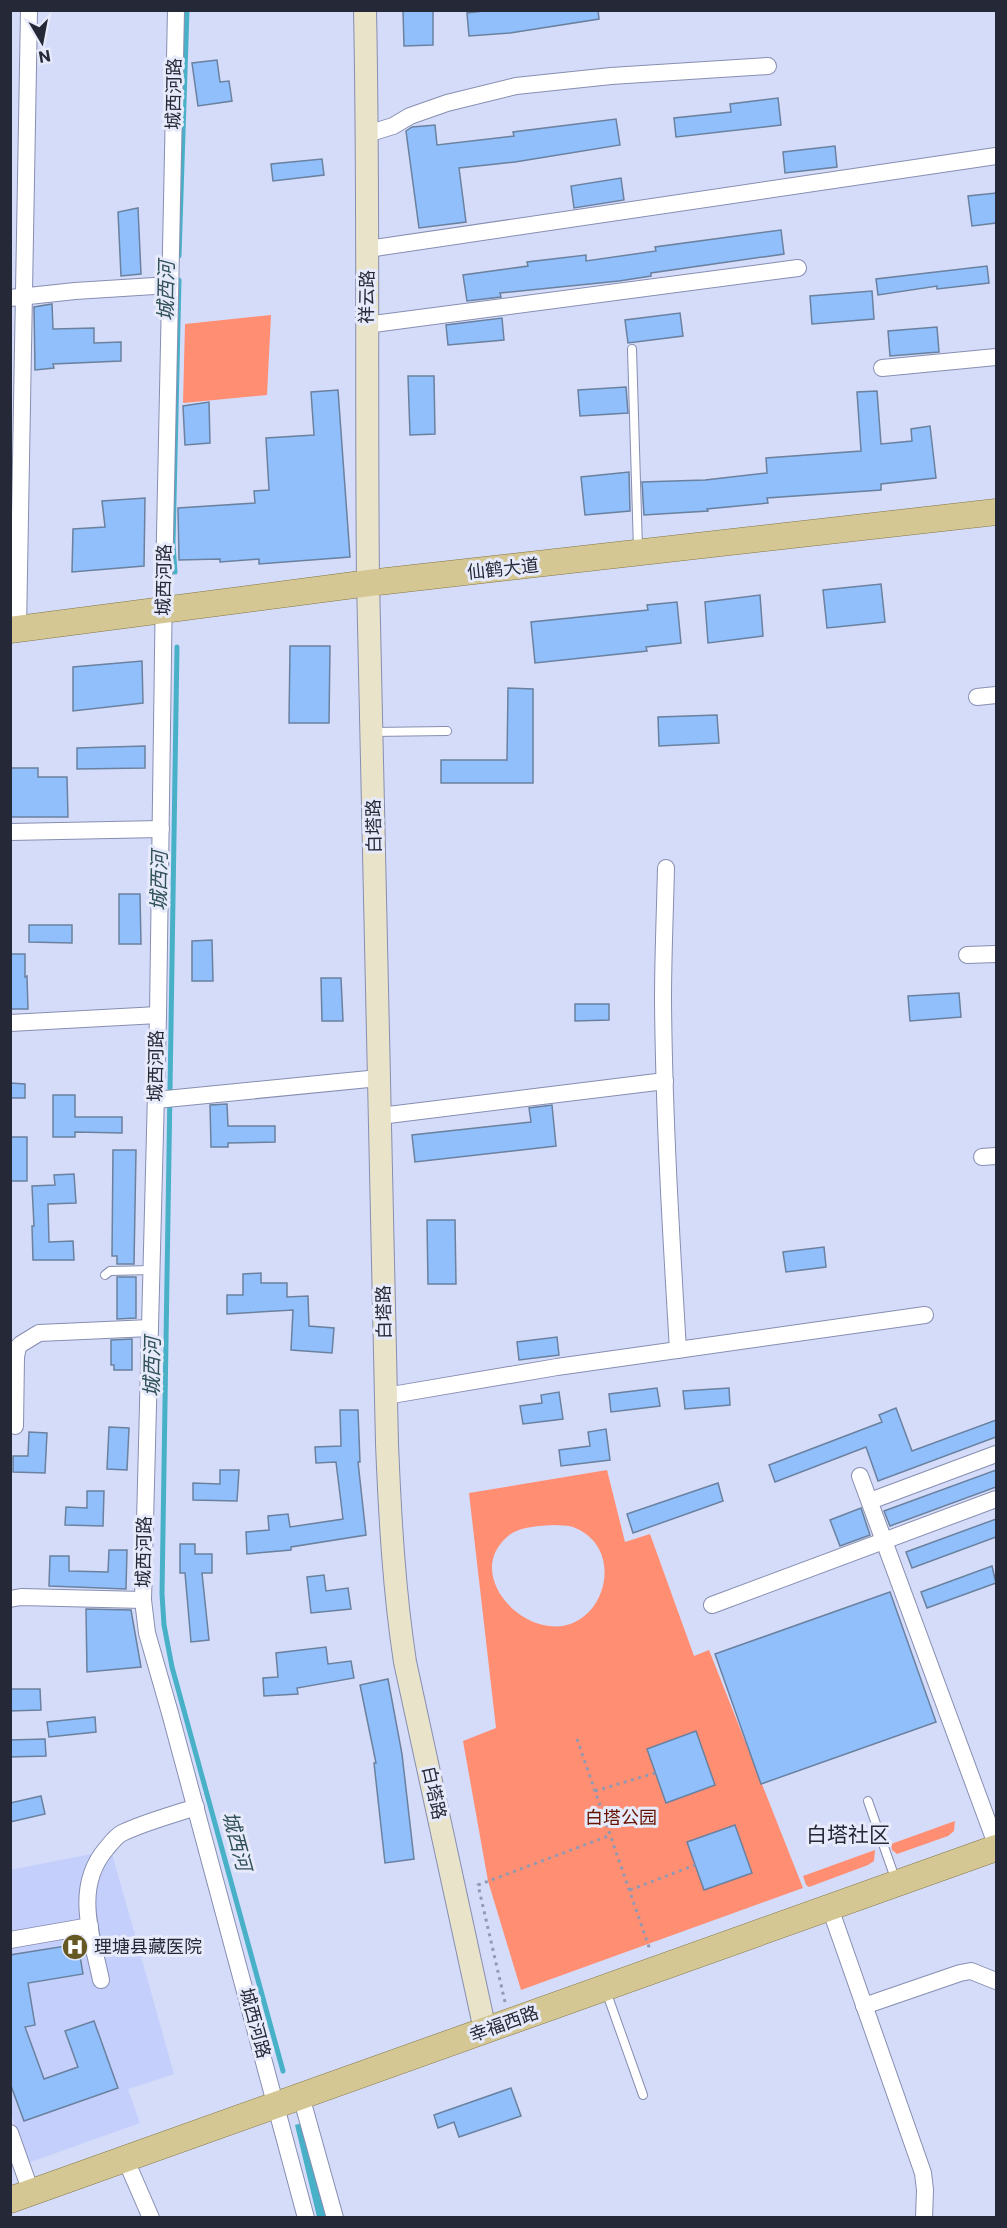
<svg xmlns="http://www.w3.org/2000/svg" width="1007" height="2228" font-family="Commissioner,'Noto Sans SC',sans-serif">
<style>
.built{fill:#c4cffb}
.green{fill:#ff8e72;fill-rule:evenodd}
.water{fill:#48b0c7}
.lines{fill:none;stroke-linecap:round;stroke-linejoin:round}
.stream{stroke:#48b0c7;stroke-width:5}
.building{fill:#90bffc;stroke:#6a819f;stroke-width:1.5}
.lane-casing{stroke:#878eb1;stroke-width:10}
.street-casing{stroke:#878eb1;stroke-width:18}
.secondary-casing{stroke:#878eb1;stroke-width:24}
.primary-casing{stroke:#847744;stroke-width:27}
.path{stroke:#9399b1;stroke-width:3;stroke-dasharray:3 4.5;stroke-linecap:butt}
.lane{stroke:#fff;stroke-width:8}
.street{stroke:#fff;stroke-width:16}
.secondary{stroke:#e9e3c9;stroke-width:22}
.primary{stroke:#d4c794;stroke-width:26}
.labels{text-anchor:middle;stroke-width:6;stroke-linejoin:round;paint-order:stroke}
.street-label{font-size:18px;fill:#252836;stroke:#e6eafa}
.park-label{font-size:18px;fill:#651400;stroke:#e6eafa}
.poi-label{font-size:18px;fill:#252836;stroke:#e6eafa;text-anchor:start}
.water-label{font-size:20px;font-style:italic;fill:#315159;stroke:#e6eafa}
.quarter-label{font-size:21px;fill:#252836;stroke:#e6eafa}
</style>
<rect width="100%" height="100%" fill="#d5dcfa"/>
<polygon class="built" points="111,1850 174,2074 128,2089 140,2123 28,2163 11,2114 10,1870"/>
<g class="green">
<polygon points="271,315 267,395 183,403 185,324"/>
<path d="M607,1470l18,72 25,-8 44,122 15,-6 94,238 -282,102 -33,-109 -25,-140 33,-13 -27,-235zM555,1525c5,1 13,0 18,2 56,21 31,106 -24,99 -41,-5 -79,-57 -42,-89 12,-11 32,-11 48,-12z"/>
<polygon points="955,1821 954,1831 948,1836 897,1854 892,1850 891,1844"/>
<polygon points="875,1850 874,1861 868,1865 809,1887 806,1885 803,1876"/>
</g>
<polygon class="water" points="306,2122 329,2217 317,2217 295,2125"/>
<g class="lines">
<g class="stream">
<polyline points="179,256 187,10"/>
<polyline points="175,572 173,544 179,280"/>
<polyline points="177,647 162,1594 164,1625 172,1667 283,2071"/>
</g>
</g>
<g class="building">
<polygon points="403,10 433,10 433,45 404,46"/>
<polygon points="492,10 598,10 599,19 510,33 469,36 467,13"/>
<polygon points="217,60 220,82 229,81 232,101 198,106 192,63"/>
<polygon points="778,98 781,125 676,137 674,118 731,112 730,104"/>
<polygon points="616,119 620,145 515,162 459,168 466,222 419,228 406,131 412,127 435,125 437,145 514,136 513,132"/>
<polygon points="835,146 837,167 785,173 783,152"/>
<polygon points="322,159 324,175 273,181 271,164"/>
<polygon points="621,178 624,200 574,208 571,186"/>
<polygon points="996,193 996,223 972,226 968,196"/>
<polygon points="138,208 141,274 121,276 118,212"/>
<polygon points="781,230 784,254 651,273 651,276 619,281 500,293 501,297 467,301 463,275 528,266 527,262 586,255 586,261 656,251 655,247"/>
<polygon points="987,266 989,283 937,289 937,286 878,295 876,279"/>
<polygon points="872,291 874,319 812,324 810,296"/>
<polygon points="52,304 53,329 94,328 94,343 121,342 121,361 53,364 54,368 35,370 34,307"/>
<polygon points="680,313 683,336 628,343 625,320"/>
<polygon points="502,318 504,340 448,345 446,325"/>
<polygon points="937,327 939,352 890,356 888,331"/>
<polygon points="408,376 434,376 435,434 410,435"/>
<polygon points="626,387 628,413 580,416 578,390"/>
<polygon points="338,390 350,557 259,564 259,559 220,562 220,559 179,560 178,508 255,503 254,491 269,490 266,438 314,435 311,392"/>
<polygon points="877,391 881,444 912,441 911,429 930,426 936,478 881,484 881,490 767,498 768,503 707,509 708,511 644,515 642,482 705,480 767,473 766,458 861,451 857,392"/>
<polygon points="209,402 210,443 185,445 183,406"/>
<polygon points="629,472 630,511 585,515 581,477"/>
<polygon points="145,498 144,566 72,572 73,529 105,527 102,501"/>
<polygon points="881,584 885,622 827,628 823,590"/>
<polygon points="760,595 763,636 708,643 705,602"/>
<polygon points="677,602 681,643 646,647 647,651 535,663 531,622 648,610 647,605"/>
<polygon points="290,646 330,646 329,723 289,723"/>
<polygon points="142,661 143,703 73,711 73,667"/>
<polygon points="508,688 533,689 533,783 441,783 441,760 507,760"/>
<polygon points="717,715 719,743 659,746 658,717"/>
<polygon points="145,746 145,768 77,769 77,748"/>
<polygon points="10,768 38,768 38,777 67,777 68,817 10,817"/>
<polygon points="119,894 140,894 141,944 119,944"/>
<polygon points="29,925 72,925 72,943 29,942"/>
<polygon points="212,940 213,981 192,981 192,941"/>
<polygon points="10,954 25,954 25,977 27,976 28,1009 10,1009"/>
<polygon points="321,978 341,978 343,1021 322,1021"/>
<polygon points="959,993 961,1017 910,1021 908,996"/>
<polygon points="575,1004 609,1004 609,1020 575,1021"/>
<polygon points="10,1083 25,1084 25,1098 10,1098"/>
<polygon points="53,1095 75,1095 75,1117 122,1117 122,1133 75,1132 75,1137 53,1137"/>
<polygon points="227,1104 228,1126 275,1126 275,1142 228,1143 228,1147 211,1147 210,1105"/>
<polygon points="552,1105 556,1146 415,1162 412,1135 531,1122 529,1108"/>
<rect x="10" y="1137" width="17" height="44"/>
<polygon points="113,1150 136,1150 134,1264 117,1264 117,1256 112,1256"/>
<polygon points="74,1174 76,1203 48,1204 49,1242 73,1241 74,1260 33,1260 32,1226 34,1226 32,1186 55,1185 54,1175"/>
<polygon points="427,1220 455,1220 456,1284 428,1284"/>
<polygon points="824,1247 826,1267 786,1272 783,1252"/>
<polygon points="261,1273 261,1283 287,1283 287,1297 308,1296 309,1326 334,1328 332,1353 291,1350 293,1310 227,1314 227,1295 243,1295 243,1274"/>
<polygon points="117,1277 136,1277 136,1318 117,1319"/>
<polygon points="557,1337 559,1355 519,1360 517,1342"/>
<polygon points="132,1339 132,1370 114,1370 114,1365 111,1365 111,1340"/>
<polygon points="657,1388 660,1406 611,1412 609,1394"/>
<polygon points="729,1388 730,1405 685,1409 683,1391"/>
<polygon points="559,1392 563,1419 523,1424 520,1406 542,1403 541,1395"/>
<polygon points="896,1408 912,1451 996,1420 996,1437 878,1481 866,1447 775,1482 769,1465 882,1422 879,1415"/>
<polygon points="340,1410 358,1410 360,1462 358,1462 366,1535 291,1547 291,1550 247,1554 246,1532 269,1530 268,1516 288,1514 290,1527 343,1519 336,1462 316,1463 315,1447 341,1446"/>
<polygon points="109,1427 129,1428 127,1470 107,1469"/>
<polygon points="606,1429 610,1460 561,1466 559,1450 590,1446 588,1432"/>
<polygon points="29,1432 47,1433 45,1473 13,1472 13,1456 28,1456"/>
<polygon points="220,1470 239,1470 237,1501 193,1500 193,1483 220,1484"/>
<polygon points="996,1470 996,1487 890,1526 884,1511"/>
<polygon points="718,1483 723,1501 633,1533 627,1514"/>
<polygon points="87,1491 104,1491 103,1526 65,1525 66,1507 87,1508"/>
<polygon points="861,1508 870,1535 840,1546 830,1520"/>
<polygon points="996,1519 996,1537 912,1568 906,1552"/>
<polygon points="180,1544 195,1544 195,1554 212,1554 212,1573 202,1573 209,1640 191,1642 185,1573 180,1573"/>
<polygon points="109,1550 127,1550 126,1589 49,1586 50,1556 69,1556 69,1571 108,1572"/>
<polygon points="992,1566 996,1583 927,1608 921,1592"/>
<polygon points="324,1575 326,1591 348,1588 351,1609 311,1613 307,1577"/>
<polygon points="890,1592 936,1722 761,1784 715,1654"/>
<polygon points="86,1609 131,1610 141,1667 87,1672"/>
<polygon points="326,1647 328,1664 351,1661 354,1678 297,1688 298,1694 264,1696 263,1678 278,1677 276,1653"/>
<polygon points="388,1679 402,1754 414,1859 385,1863 374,1763 376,1763 360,1685"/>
<polygon points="10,1689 40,1689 41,1710 10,1711"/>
<polygon points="95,1717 96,1732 49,1737 47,1722"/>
<polygon points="696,1731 715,1785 666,1803 647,1749"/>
<polygon points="45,1739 46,1756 10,1757 10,1740"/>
<polygon points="41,1796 45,1814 10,1822 10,1803"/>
<polygon points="735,1825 752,1873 704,1890 687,1842"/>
<polygon points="78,1944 83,1974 28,1983 35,2025 25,2027 44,2079 78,2067 65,2031 94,2021 118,2088 24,2121 10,2083 10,1955"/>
<polygon points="511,2088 521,2116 459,2137 454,2122 438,2128 434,2115"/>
</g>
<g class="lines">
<g class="lane-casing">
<g id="lane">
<polyline points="632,349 638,549"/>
<polyline points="372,732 447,731"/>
<polyline points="105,1275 110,1271 151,1270"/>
<polyline points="868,1801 896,1881"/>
<polyline points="606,1991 643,2095"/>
</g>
</g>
<g class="street-casing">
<g id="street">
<polyline points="176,10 164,583 158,1015 143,1600 147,1633 170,1713 306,2218"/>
<polyline points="367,134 393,126 410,116 447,103 516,86 611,76 768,66"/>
<polyline points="368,249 996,156"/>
<polyline points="10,298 75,291 170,285"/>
<polyline points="366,325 798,268"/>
<polyline points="882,368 996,357"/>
<polyline points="18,629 29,10"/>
<polyline points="977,697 996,695"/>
<polyline points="10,832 161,829"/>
<path d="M666,868c-1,44 -3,88 -3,132 1,117 8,234 15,350"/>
<polyline points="967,955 996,954"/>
<polyline points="10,1023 158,1015"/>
<polyline points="156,1100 379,1078"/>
<polyline points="380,1116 665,1081"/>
<polyline points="982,1157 996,1156"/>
<polyline points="386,1396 557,1367 925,1315"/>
<polyline points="15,1426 16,1357 18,1347 21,1344 39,1333 150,1328"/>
<polyline points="860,1476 996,1844"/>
<polyline points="870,1501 996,1454"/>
<polyline points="10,1599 21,1597 143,1600"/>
<polyline points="712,1605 996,1499"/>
<polyline points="830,1908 923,2173 925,2190 924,2218"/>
<polyline points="10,1940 90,1926"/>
<path d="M101,1980c-9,-44 -28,-92 5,-131 5,-6 10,-13 16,-16 23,-11 50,-18 74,-26"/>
<polyline points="864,2006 960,1973 971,1971 996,1981"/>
<polyline points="301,2096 335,2218"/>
<polyline points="10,2133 31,2192"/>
<polyline points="125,2158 151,2218"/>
</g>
</g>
<g class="secondary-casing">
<path id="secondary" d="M365,10c4,190 1,380 3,569 4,289 12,577 19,865 3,73 7,146 18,218l80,368"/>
</g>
<g class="primary-casing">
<g id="primary">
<polyline points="10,630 369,583 996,512"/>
<polyline points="10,2200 996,1848"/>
</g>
</g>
<g class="path">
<polyline points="577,1739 650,1950"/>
<polyline points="595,1791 655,1773"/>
<polyline points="630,1890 695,1865"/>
<polyline points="505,2002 478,1885 611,1835"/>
</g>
<use href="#lane" class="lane"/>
<use href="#street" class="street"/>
<use href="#secondary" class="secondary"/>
<use href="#primary" class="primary"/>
</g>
<defs>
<g id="hospital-disc" transform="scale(1.35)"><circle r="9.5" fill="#655825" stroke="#e6eafa"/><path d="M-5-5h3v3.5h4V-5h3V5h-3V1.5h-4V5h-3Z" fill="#fff"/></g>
</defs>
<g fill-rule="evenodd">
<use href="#hospital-disc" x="75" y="1947"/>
</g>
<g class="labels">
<g class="street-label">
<text transform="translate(174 94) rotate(-89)" y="6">城西河路</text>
<text transform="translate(367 297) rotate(-89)" y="6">祥云路</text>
<text transform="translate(503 569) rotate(-6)" y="6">仙鹤大道</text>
<text transform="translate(164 580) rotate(-89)" y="6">城西河路</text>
<text transform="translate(374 826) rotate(-91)" y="6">白塔路</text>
<text transform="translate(156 1066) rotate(-89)" y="6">城西河路</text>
<text transform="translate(384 1312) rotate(-91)" y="6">白塔路</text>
<text transform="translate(144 1552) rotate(-89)" y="6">城西河路</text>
<text transform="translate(434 1793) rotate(78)" y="6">白塔路</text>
<text transform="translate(255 2023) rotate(75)" y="6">城西河路</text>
<text transform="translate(504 2024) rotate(-20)" y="6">幸福西路</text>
</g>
<g class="park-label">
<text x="621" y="1824">白塔公园</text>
</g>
<g class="poi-label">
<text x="94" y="1953">理塘县藏医院</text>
</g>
<g class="water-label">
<text transform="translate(166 291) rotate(-89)" y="7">城西河</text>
<text transform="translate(159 881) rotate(-89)" y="7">城西河</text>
<text transform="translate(152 1367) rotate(-89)" y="7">城西河</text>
<text transform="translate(237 1841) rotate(75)" y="7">城西河</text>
</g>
<g class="quarter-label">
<text x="848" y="1842">白塔社区</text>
</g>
</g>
<rect width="1007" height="2228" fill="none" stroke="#252836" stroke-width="24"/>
<g transform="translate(42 42) rotate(170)" stroke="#e6eafa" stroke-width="4.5" paint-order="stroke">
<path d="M0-4.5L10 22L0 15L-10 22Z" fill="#252836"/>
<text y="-9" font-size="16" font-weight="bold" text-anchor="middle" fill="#252836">N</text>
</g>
</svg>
